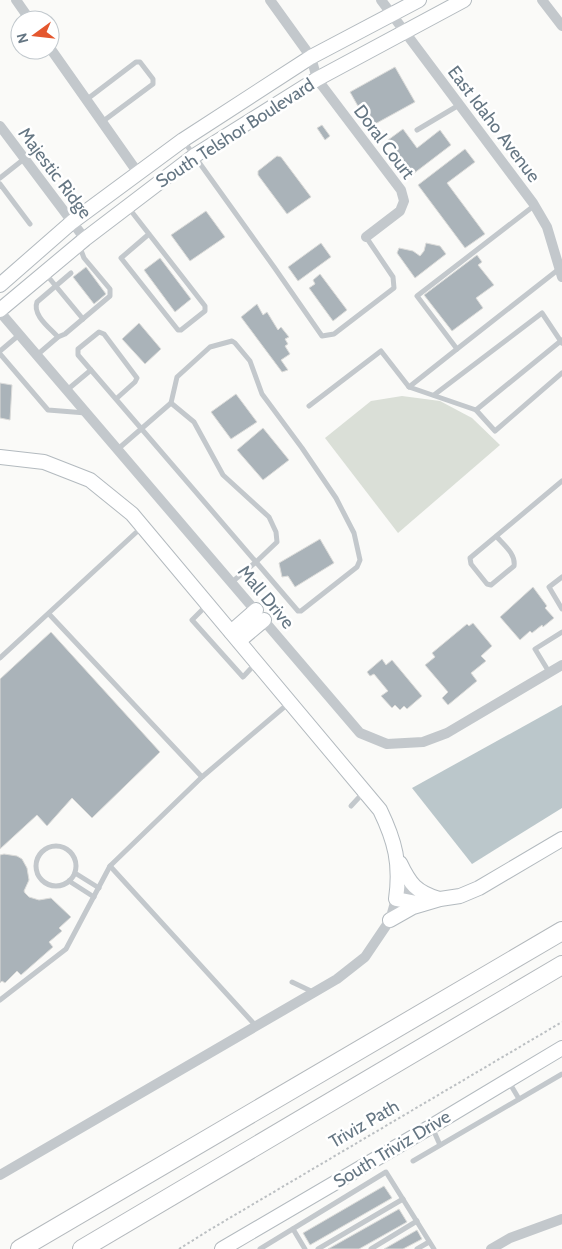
<svg xmlns="http://www.w3.org/2000/svg" width="562" height="1249" font-family="Cabin,sans-serif">
<style>
.green{fill:#dadfd7}
.water{fill:#bbc7cb}
.building{fill:#aab3b9;stroke:#dcdcda}
.lines{fill:none;stroke-linecap:round;stroke-linejoin:round}
.secondary-casing{stroke:#b3babf;stroke-width:16}
.highway-casing{stroke:#b4b9bd;stroke-width:20}
.path{stroke:#bbbfc2;stroke-width:2;stroke-dasharray:2.5 2.5;stroke-linecap:butt}
.lane{stroke:#c3c8cc;stroke-width:5}
.street{stroke:#c3c8cc;stroke-width:10}
.secondary{stroke:#fff;stroke-width:14}
.highway{stroke:#fff;stroke-width:18}
.labels{text-anchor:middle;stroke-width:5;stroke-linejoin:round;paint-order:stroke}
.street-label{font-size:18px;fill:#657683;stroke:#fff}
</style>
<rect width="100%" height="100%" fill="#fafaf8"/>
<polygon class="green" points="402,396 440,401 472,418 500,445 398,533 325,438 371,401"/>
<polygon class="water" points="562,705 562,808 472,864 412,788"/>
<g class="building">
<polygon points="395,67 415,102 375,124 364,105 359,108 350,92"/>
<polygon points="322,125 330,136 325,140 317,128"/>
<polygon points="403,129 417,148 440,130 451,145 413,174 388,140"/>
<polygon points="465,149 475,162 447,183 485,234 465,248 418,185"/>
<polygon points="277,156 281,157 311,197 287,214 258,175 258,171"/>
<polygon points="206,211 225,237 190,261 171,235"/>
<polygon points="321,243 331,257 298,281 288,267"/>
<polygon points="426,243 440,246 446,254 415,278 397,253 399,248 413,251 420,256 424,251"/>
<polygon points="477,255 482,262 478,265 494,285 476,298 483,308 452,331 424,295"/>
<polygon points="160,258 191,299 175,312 144,270"/>
<polygon points="86,267 106,294 94,304 73,277"/>
<polygon points="320,274 347,310 333,321 309,288 315,284 313,280"/>
<polygon points="257,304 263,315 267,312 278,330 281,327 289,337 285,339 288,344 285,346 290,354 281,360 288,370 282,372 241,317"/>
<polygon points="139,323 161,349 145,364 122,339"/>
<polygon points="0,383 12,385 10,420 0,418"/>
<polygon points="236,394 257,422 231,439 211,412"/>
<polygon points="263,428 289,460 263,480 237,450"/>
<polygon points="320,539 334,563 295,587 288,576 282,577 279,563"/>
<polygon points="533,587 547,606 545,608 554,618 543,627 542,625 532,633 530,631 520,640 500,617"/>
<polygon points="473,623 492,646 481,656 486,661 471,673 477,681 448,705 442,698 448,692 425,665 435,657 432,653 467,624 469,626"/>
<polygon points="51,632 160,752 92,818 72,798 47,826 37,815 0,849 0,679"/>
<polygon points="382,659 386,665 392,660 422,696 407,709 404,706 400,710 395,705 392,708 381,696 388,691 374,674 370,676 367,672"/>
<polygon points="4,854 17,856 22,859 27,868 29,880 24,891 25,893 29,897 39,900 51,898 71,917 59,928 62,931 49,942 53,947 21,975 17,971 5,983 2,981 0,983 0,855"/>
<polygon points="384,1186 392,1198 310,1245 303,1233"/>
<polygon points="399,1209 407,1222 359,1249 328,1249"/>
<polygon points="417,1230 422,1239 403,1249 384,1249"/>
</g>
<g class="lines">
<g class="secondary-casing">
<g id="secondary">
<polyline points="0,285 72,222 183,140 311,57 419,0"/>
<polyline points="0,310 85,239 194,156 317,79 464,0"/>
<path d="M0,457l44,5 46,18 42,34 248,296c15,31 21,54 16,89l26,5"/>
<polyline points="231,632 256,610"/>
<polyline points="239,641 264,620"/>
<path d="M400,863c10,21 16,29 39,36"/>
<polyline points="390,920 413,907 440,899 460,896 479,888 562,839"/>
<polyline points="222,1249 432,1126 562,1048"/>
</g>
</g>
<g class="highway-casing">
<g id="highway">
<polyline points="20,1249 562,931"/>
<polyline points="82,1249 562,965"/>
</g>
</g>
<polyline class="path" points="179,1249 211,1229 562,1022"/>
<g class="lane">
<polyline points="86,100 136,62 140,62 153,79 153,84 102,122"/>
<polyline points="417,130 459,105"/>
<polyline points="183,140 274,267 322,336 334,334 394,288 393,277 366,237"/>
<polyline points="0,178 24,159"/>
<polyline points="0,184 30,224"/>
<polyline points="535,205 417,296 457,349 559,269"/>
<polyline points="128,207 205,306 205,311 181,330 178,330 121,258 149,234"/>
<polyline points="45,273 83,319"/>
<path d="M58,337c-8,-9 -26,-22 -21,-35l34,-29"/>
<polyline points="0,351 19,335"/>
<polyline points="0,354 48,410 86,413"/>
<polyline points="37,355 58,337 65,334 110,296 110,289 84,258 79,245"/>
<polyline points="409,387 476,410 562,340"/>
<polyline points="67,390 91,370"/>
<polyline points="434,395 542,313 562,343"/>
<polyline points="116,399 135,382 137,378 104,334 99,332 78,349 78,355 256,562 277,542 276,532 269,517 223,475 194,422 171,403"/>
<polyline points="309,406 381,351 409,387 457,349"/>
<polyline points="476,410 495,431 562,373"/>
<polyline points="118,449 171,403 177,377 210,347 232,341 235,343 250,361 262,394 302,448 336,498 354,533 360,560 357,567 301,611 298,611 256,562 232,582"/>
<path d="M496,536c8,9 20,18 18,30l-23,19 -4,-1 -16,-20 -1,-6 92,-77"/>
<polyline points="562,577 549,587 562,609"/>
<polyline points="207,605 192,620 243,677 256,663"/>
<polyline points="49,614 202,777"/>
<polyline points="0,658 142,527"/>
<polyline points="549,672 535,649 562,632"/>
<polyline points="351,806 364,792"/>
<circle cx="56" cy="866" r="20"/>
<polyline points="110,866 256,1026"/>
<polyline points="75,873 99,888"/>
<polyline points="69,881 94,897"/>
<polyline points="292,982 313,992"/>
<polyline points="0,1000 66,949 110,866 202,777 289,703"/>
<polyline points="509,1082 519,1099"/>
<polyline points="432,1127 440,1145"/>
<polyline points="413,1161 562,1074"/>
<polyline points="293,1229 305,1249"/>
<polyline points="260,1249 386,1172 434,1249"/>
<polyline points="318,1249 403,1199"/>
<polyline points="371,1249 417,1221"/>
<polyline points="417,1249 429,1242"/>
</g>
<g class="street">
<polyline points="16,0 30,20"/>
<polyline points="270,0 311,57 317,79 401,190 404,201 400,211 366,237"/>
<polyline points="381,0 533,203 547,227 562,277"/>
<polyline points="542,0 562,26"/>
<polyline points="50,48 138,173"/>
<polyline points="0,126 85,239"/>
<polyline points="0,312 360,733 387,744 423,742 447,733 562,665"/>
<polyline points="397,890 423,894"/>
<polyline points="0,1175 337,979 365,957 390,920 396,899"/>
<polyline points="491,1249 510,1238 562,1219"/>
</g>
<use href="#secondary" class="secondary"/>
<use href="#highway" class="highway"/>
</g>
<g class="labels">
<g class="street-label">
<text transform="translate(494 124) rotate(53)" y="6">East Idaho Avenue</text>
<text transform="translate(235 133) rotate(-33)" y="6">South Telshor Boulevard</text>
<text transform="translate(384 142) rotate(53)" y="6">Doral Court</text>
<text transform="translate(55 173) rotate(53)" y="6">Majestic Ridge</text>
<text transform="translate(266 597) rotate(50)" y="6">Mall Drive</text>
<text transform="translate(364 1124) rotate(-30)" y="6">Triviz Path</text>
<text transform="translate(392 1149) rotate(-31)" y="6">South Triviz Drive</text>
</g>
</g>
<g transform="translate(35 35) rotate(255)"><circle r="24" fill="#ffffff" stroke="#c1c8cd"/>
<path d="M0-4L9 19L0 12L-9 19Z" fill="#e4572e"/>
<text y="-8" font-size="14" font-weight="bold" text-anchor="middle" fill="#657683">N</text>
</g>
</svg>
